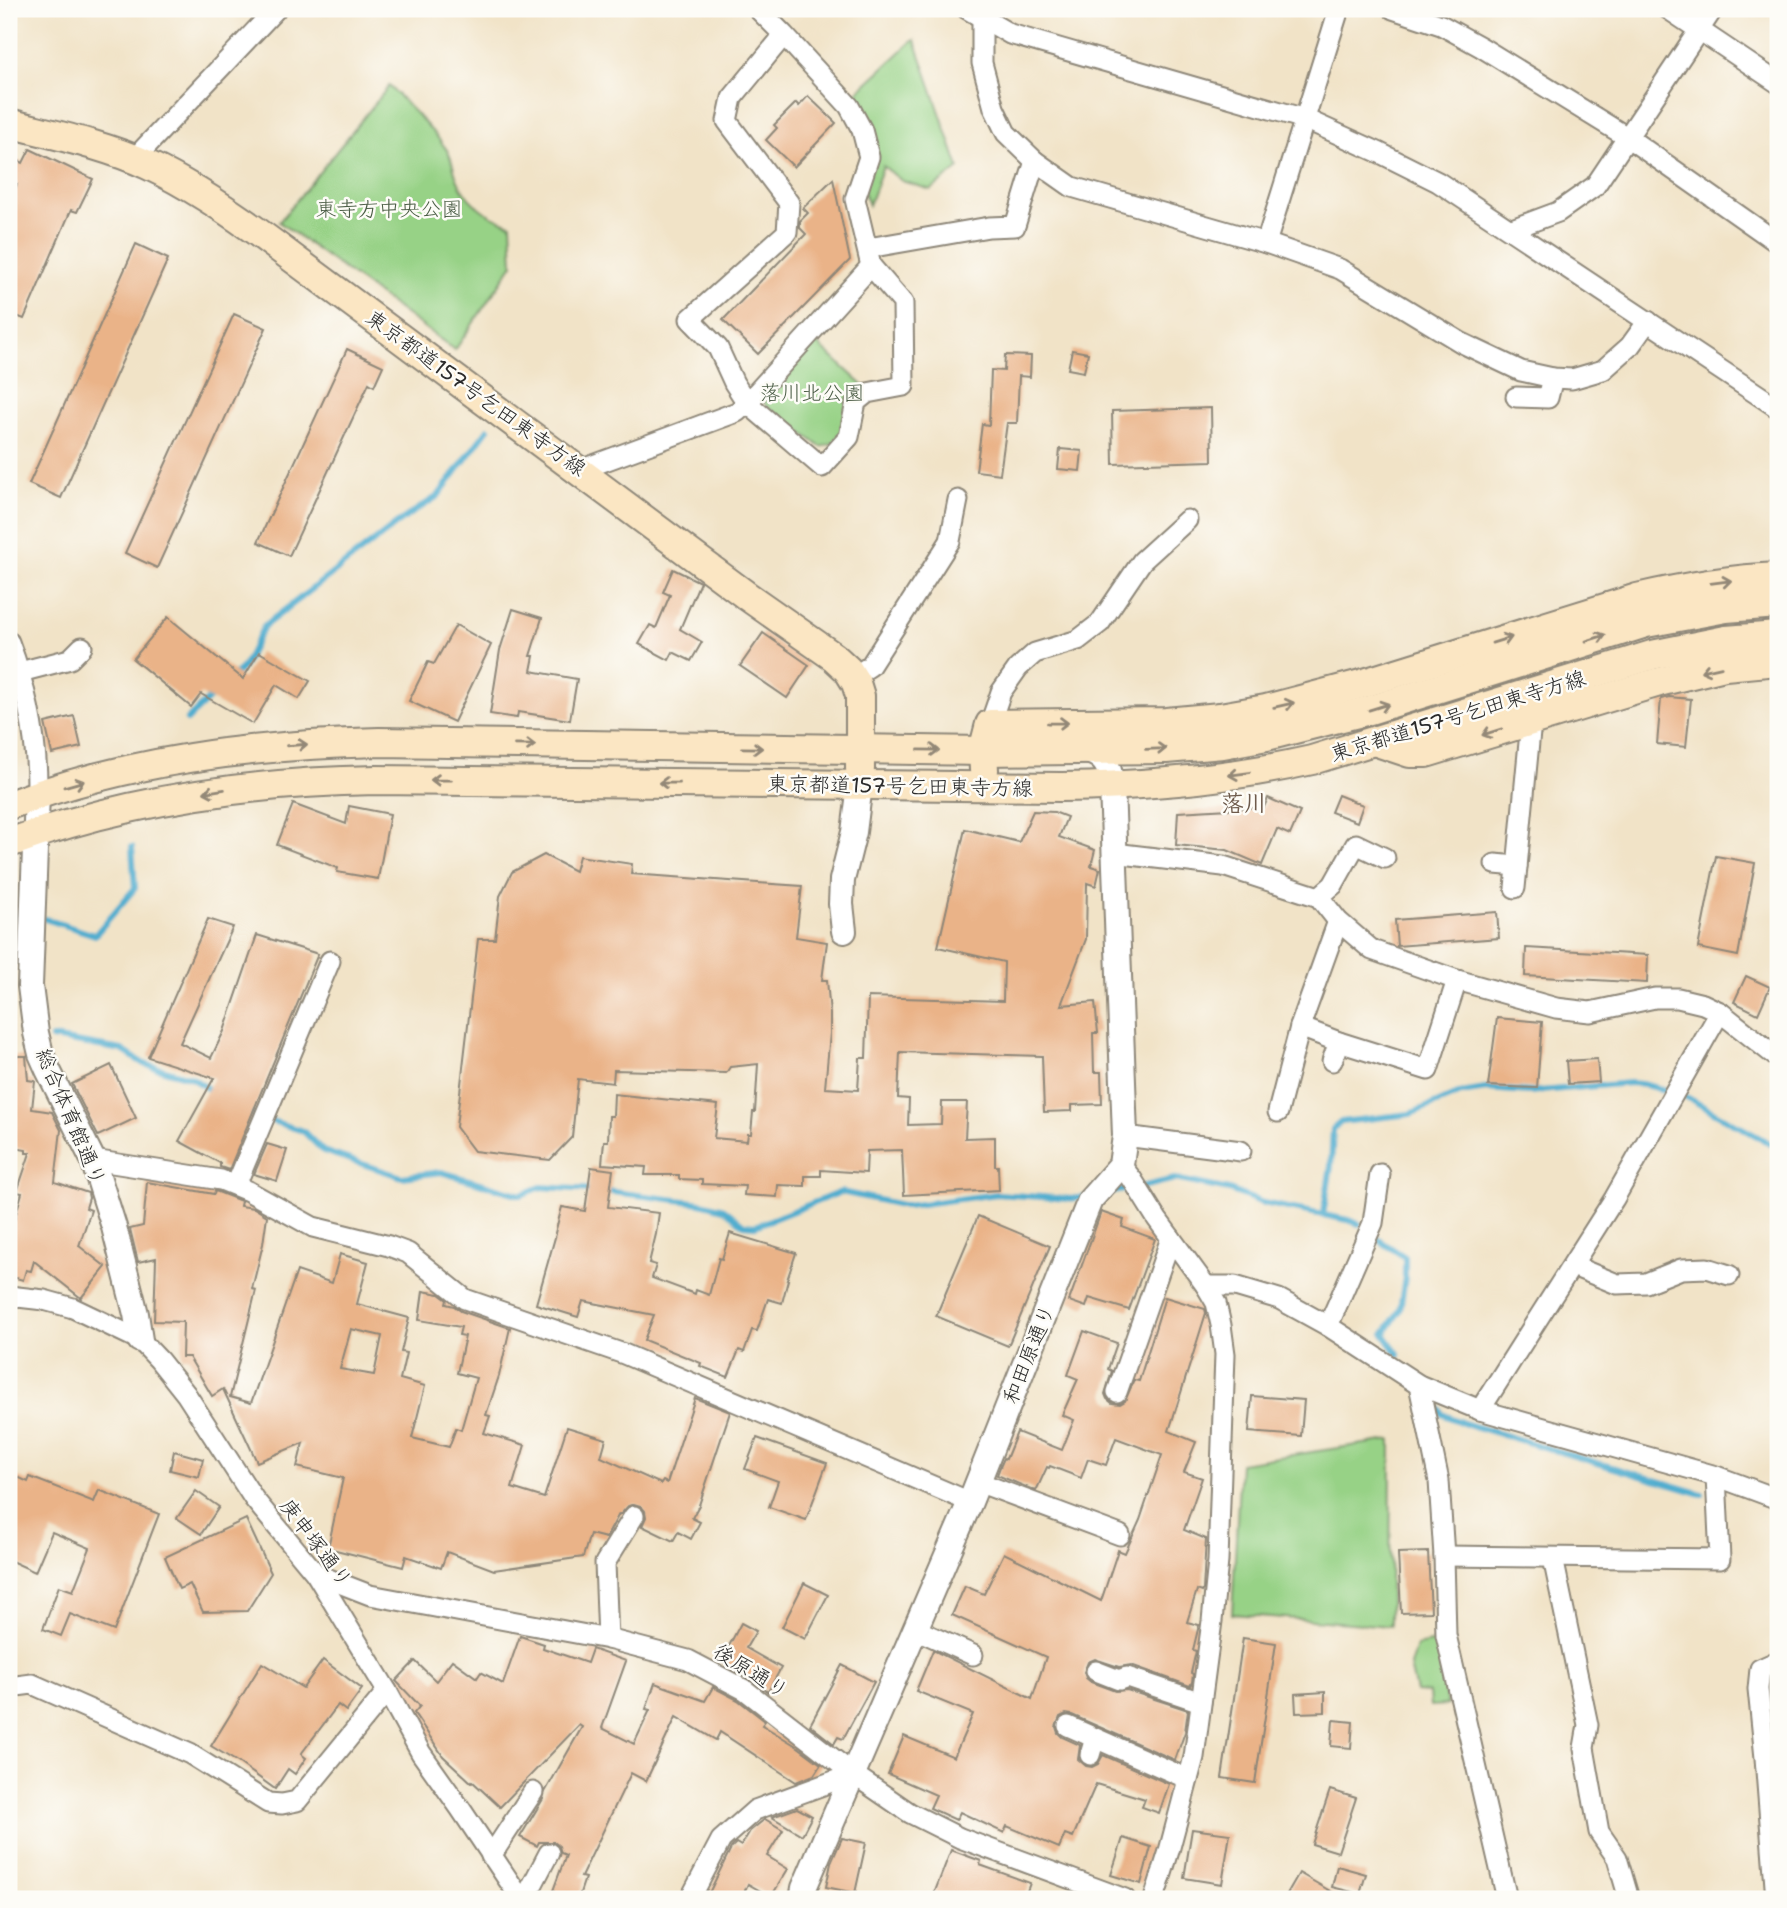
<svg xmlns="http://www.w3.org/2000/svg" width="1787" height="1908" font-family="'Shantell Sans','Klee One',sans-serif">
<style>
.green{fill:#97d286;stroke:#617e58;stroke-width:2}
.lines{fill:none;stroke-linecap:round;stroke-linejoin:round}
.stream{stroke:#51adcf;stroke-width:6}
.building{fill:#eab388;fill-rule:evenodd}
.minor-casing{stroke:#8e8779;stroke-width:23}
.tertiary-casing{stroke:#8e8779;stroke-width:28}
.secondary-casing{stroke:#8e8779;stroke-width:32}
.minor{stroke:#fff;stroke-width:19}
.tertiary{stroke:#fff;stroke-width:24}
.secondary{stroke:#fbe6c3;stroke-width:28}
.oneway{stroke:#938877}
.labels{text-anchor:middle;stroke-width:5;stroke-linejoin:round;paint-order:stroke}
.park-label{font-size:21px;fill:#4b5d46;stroke:#fdfcf7}
.street-label{font-size:21px;fill:#2b2b2b;stroke:#fdfcf7}
.neighbourhood-label{font-size:23px;font-weight:bold;fill:#6e5b4c;stroke:#fdfcf7}
</style>
<rect width="100%" height="100%" fill="#fdfcf7"/>
<filter id="ink" filterUnits="userSpaceOnUse"><feTurbulence type="fractalNoise" baseFrequency=".0143" numOctaves="2"/><feDisplacementMap in="SourceGraphic" scale="14" xChannelSelector="R" yChannelSelector="G"/><feConvolveMatrix kernelMatrix="1 2 1 2 8 2 1 2 1" color-interpolation-filters="sRGB"/></filter>
<filter id="wash" filterUnits="userSpaceOnUse"><feTurbulence type="fractalNoise" baseFrequency=".00686" numOctaves="4" result="noise"/><feDisplacementMap in="SourceGraphic" scale="28" xChannelSelector="R" yChannelSelector="G"/><feGaussianBlur stdDeviation="1.57" result="paint"/><feColorMatrix in="noise" values="0 0 0 0 0 0 0 0 0 0 0 0 0 0 0 0 0 1.4 0 .05"/><feComposite in="paint" operator="in"/></filter>
<g filter="url(#wash)">
<rect width="100%" height="100%" fill="#f1e3c7"/>
<g class="green">
<polygon points="915,40 959,168 931,190 902,181 883,166 869,205 864,193 867,120 854,95 911,42"/>
<path d="M389,86c18,19 39,38 55,60 8,9 8,19 12,30 9,25 31,40 55,48l2,40 -58,86 -176,-128z"/>
<polygon points="810,337 864,386 844,428 833,443 821,447 765,405 762,390"/>
<polygon points="1391,1440 1390,1626 1232,1614 1240,1463"/>
<polygon points="1436,1642 1447,1705 1430,1706 1429,1693 1416,1692 1410,1666 1416,1646"/>
</g>
<g class="lines">
<g class="stream">
<polyline points="232,677 244,666 264,626 403,519 438,496 488,429"/>
<polyline points="187,720 214,694"/>
<polyline points="15,916 16,916"/>
<polyline points="45,919 95,935 135,888 132,847"/>
<polyline points="52,1038 122,1050 144,1064 192,1078 214,1093"/>
<polyline points="244,1112 303,1131 323,1151 402,1177 441,1172 521,1195 541,1187 594,1190"/>
<polyline points="605,1191 701,1203 724,1209 744,1225 755,1226 841,1192 906,1206 997,1194 1071,1199 1085,1197"/>
<polyline points="1106,1193 1141,1187 1175,1179 1229,1190 1263,1203 1348,1220 1359,1224"/>
<polyline points="1323,1215 1331,1166 1333,1129 1341,1122 1410,1114 1461,1093 1486,1089 1529,1092 1630,1083 1641,1084 1681,1094 1771,1144 1778,1145"/>
<polyline points="1376,1238 1405,1257 1405,1277 1400,1310 1384,1334 1399,1355"/>
<polyline points="1440,1410 1442,1414 1463,1423 1702,1494"/>
</g>
</g>
<g id="blocks">
<g class="building">
<polygon points="808,96 836,123 794,167 766,140 777,128 774,125 796,103 799,106"/>
<polygon points="30,149 93,179 77,212 71,210 24,319 9,313 9,203 17,184 9,181 9,156 23,163"/>
<polygon points="833,179 850,260 758,354 723,320 806,234 800,228 800,221 808,213 803,208"/>
<polygon points="136,244 168,259 61,498 29,484"/>
<polygon points="234,314 266,328 157,568 125,553"/>
<polygon points="347,349 383,366 374,386 369,383 289,556 258,542"/>
<polygon points="1072,350 1088,353 1084,372 1068,369"/>
<polygon points="1005,355 1031,356 1030,377 1019,376 1017,423 1007,423 1000,474 976,471 982,424 989,425 991,370 1004,371"/>
<polygon points="1211,408 1212,461 1113,464 1112,411"/>
<polygon points="1060,449 1082,451 1080,471 1058,469"/>
<polygon points="673,569 700,582 680,629 702,642 691,661 673,652 669,660 639,644 650,625 656,628 670,595 663,592"/>
<polygon points="513,609 542,618 530,656 534,656 531,671 577,679 570,720 518,712 517,718 490,714 500,650"/>
<polygon points="168,617 243,679 259,652 310,681 299,699 276,685 253,724 201,694 191,707 133,659"/>
<polygon points="456,625 491,645 454,722 409,701 428,662 434,664"/>
<polygon points="763,633 809,665 787,698 740,666"/>
<polygon points="1669,697 1691,699 1686,747 1657,744 1661,699"/>
<polygon points="74,716 81,747 52,754 45,723"/>
<polygon points="1338,795 1363,805 1357,822 1331,812"/>
<polygon points="1268,798 1300,812 1290,835 1277,829 1262,865 1227,850 1176,845 1178,812 1264,807"/>
<polygon points="293,804 346,824 349,806 390,814 378,879 337,872 338,868 277,845"/>
<polygon points="1033,811 1054,812 1067,817 1059,837 1095,850 1091,866 1100,869 1096,886 1087,883 1086,939 1061,1005 1095,1002 1098,1033 1093,1033 1094,1072 1101,1072 1102,1104 1072,1105 1072,1111 1044,1112 1042,1056 900,1052 898,1098 909,1099 908,1125 941,1124 942,1102 967,1102 965,1138 995,1137 995,1166 998,1166 999,1190 904,1195 902,1150 867,1151 866,1173 821,1170 821,1176 805,1176 805,1186 778,1185 777,1197 744,1195 745,1186 702,1184 702,1180 679,1179 679,1175 645,1175 646,1167 602,1164 604,1141 608,1141 609,1116 613,1116 614,1094 718,1105 714,1138 747,1141 748,1134 751,1134 753,1112 755,1112 758,1064 730,1067 726,1073 614,1070 613,1083 578,1079 572,1137 550,1160 474,1151 456,1127 478,939 495,939 500,896 512,872 544,855 575,871 579,856 632,864 631,874 802,886 796,937 827,942 822,980 827,980 830,1014 830,1033 825,1088 858,1090 860,1058 866,1058 868,997 1003,1001 1004,962 938,947 965,829 1019,842"/>
<polygon points="1716,856 1755,863 1738,956 1698,948"/>
<polygon points="1497,912 1499,938 1397,946 1395,920"/>
<polygon points="208,919 233,927 180,1043 211,1058 224,1031 257,935 318,954 229,1170 220,1167 220,1163 179,1141 214,1078 148,1057"/>
<polygon points="1526,948 1648,955 1647,983 1525,976"/>
<polygon points="1746,976 1770,987 1758,1014 1734,1002"/>
<polygon points="1497,1018 1542,1022 1537,1088 1488,1086"/>
<polygon points="9,1056 26,1056 28,1080 35,1081 32,1109 52,1112 61,1130 55,1182 88,1193 89,1198 86,1208 91,1210 79,1246 106,1267 81,1298 34,1261 31,1271 26,1270 23,1280 9,1276 9,1238 22,1193 17,1192 30,1153 26,1153 26,1150 9,1147"/>
<polygon points="1597,1059 1599,1082 1568,1084 1566,1061"/>
<polygon points="111,1065 136,1118 98,1136 72,1084"/>
<polygon points="267,1144 287,1150 277,1181 254,1174"/>
<polygon points="591,1167 613,1170 608,1207 659,1213 656,1234 649,1263 656,1265 652,1278 695,1294 696,1290 709,1295 719,1258 722,1259 730,1233 796,1253 787,1280 788,1280 782,1303 768,1299 757,1331 752,1330 744,1352 739,1350 728,1377 700,1366 701,1363 644,1340 654,1315 583,1301 578,1317 536,1304 556,1234 555,1233 562,1207 585,1211"/>
<path d="M147,1182l67,12 1,-3 3,1 23,9 -1,5 14,2 13,8 -4,28 -11,45 4,1 -26,107 21,6 46,-132 35,12 8,-29 28,8 -11,42 52,14 -8,34 5,1 -6,26 25,7 -13,52 37,9 7,-19 5,2 15,-52 -19,-5 8,-37 -6,-1 2,-8 -42,-7 4,-29 16,3 8,6 -1,4 8,2 7,5 49,17 -11,48 -13,39 4,1 -6,17 41,12 -13,43 32,10 23,-71 39,12 -5,18 60,27 2,-3 4,2 28,-85 35,14 -31,93 -7,13 8,4 -9,17 -13,-7 -5,9 -31,-15 4,-9 -1,-6 -4,-5 -7,-2 -6,2 -7,8h-2l-13,24 -16,-4 -7,23 -89,13 -47,-18 -6,16 -35,-12 -3,11 -75,-19 15,-70 -46,-11 6,-24 -46,19 -34,-73 -11,7 -23,-39h-7l1,-35 -29,-1 2,-63 -18,4 -8,-33 13,-3zM351,1329l31,7 -8,39 -34,-6z"/>
<polygon points="1101,1212 1124,1220 1122,1227 1155,1239 1129,1310 1089,1298 1086,1307 1069,1301"/>
<polygon points="978,1216 1050,1246 1008,1346 936,1316"/>
<polygon points="1165,1297 1205,1309 1206,1313 1169,1431 1196,1442 1184,1472 1202,1478 1184,1530 1206,1539 1203,1590 1202,1592 1197,1590 1187,1622 1199,1625 1193,1650 1196,1651 1191,1673 1193,1674 1192,1682 1190,1686 1131,1665 1119,1667 1095,1659 1088,1662 1084,1672 1086,1678 1091,1682 1115,1691 1127,1690 1188,1710 1185,1732 1175,1760 1072,1715 1066,1714 1060,1717 1056,1727 1058,1733 1062,1737 1080,1745 1078,1759 1086,1766 1092,1767 1098,1764 1103,1755 1169,1784 1159,1813 1142,1807 1145,1799 1096,1784 1073,1837 1065,1834 1059,1848 1007,1826 1004,1833 960,1812 956,1820 930,1808 936,1795 888,1774 904,1736 954,1757 973,1714 916,1691 933,1650 1032,1699 1046,1657 952,1615 965,1586 984,1594 1004,1553 1101,1601 1118,1550 1125,1553 1140,1520 1162,1455 1116,1438 1106,1465 1088,1459 1081,1478 1050,1466 1049,1468 1047,1467 1036,1491 997,1475 1000,1467 1004,1458 1006,1459 1017,1432 1062,1450 1074,1420 1062,1415 1078,1379 1068,1375 1084,1331 1117,1343 1108,1369 1112,1371 1105,1394 1107,1399 1112,1403 1120,1404 1125,1401 1134,1380 1139,1381"/>
<polygon points="1252,1396 1304,1400 1301,1436 1249,1432"/>
<polygon points="757,1438 827,1463 806,1520 769,1507 778,1481 745,1469"/>
<polygon points="174,1451 203,1459 199,1477 170,1470"/>
<polygon points="9,1473 28,1482 30,1477 94,1502 99,1490 159,1514 114,1631 70,1614 61,1636 43,1629 59,1586 73,1591 90,1548 52,1532 35,1572 9,1560"/>
<polygon points="196,1491 219,1507 201,1534 177,1518"/>
<polygon points="246,1519 271,1573 247,1611 203,1612 190,1584 179,1589 165,1557"/>
<polygon points="1428,1552 1431,1612 1401,1613 1398,1553"/>
<polygon points="804,1583 828,1595 805,1639 782,1627"/>
<polygon points="741,1623 756,1631 746,1648 781,1668 768,1692 751,1679 726,1666 727,1664 721,1661"/>
<polygon points="520,1636 544,1644 543,1648 587,1663 592,1649 626,1661 602,1728 634,1744 650,1710 646,1709 655,1683 705,1701 713,1687 738,1700 765,1721 762,1725 798,1747 821,1764 814,1775 796,1782 720,1732 716,1740 676,1717 646,1781 631,1773 581,1877 585,1878 578,1899 550,1899 566,1855 561,1853 559,1846 554,1842 539,1842 537,1846 520,1837 543,1799 545,1792 582,1727 579,1725 500,1807 472,1781 471,1782 443,1756 414,1713 420,1706 396,1681 415,1661 436,1681 452,1660 477,1678 481,1672 503,1684"/>
<polygon points="1243,1638 1276,1643 1255,1783 1222,1778"/>
<polygon points="323,1660 362,1689 346,1711 338,1705 301,1754 306,1758 295,1774 288,1769 275,1789 239,1763 211,1746 262,1663 303,1688"/>
<polygon points="842,1665 874,1682 843,1739 838,1737 834,1744 810,1725"/>
<polygon points="1325,1692 1325,1712 1296,1713 1295,1694"/>
<polygon points="1333,1720 1353,1722 1351,1748 1331,1746"/>
<polygon points="1330,1790 1356,1798 1338,1852 1312,1844"/>
<polygon points="797,1808 812,1816 802,1835 772,1817"/>
<polygon points="765,1819 783,1830 767,1856 788,1869 771,1897 748,1884 741,1899 706,1899 731,1848 736,1843 741,1846 750,1831"/>
<polygon points="1192,1829 1230,1834 1222,1884 1184,1878"/>
<polygon points="842,1838 866,1843 855,1893 826,1887 831,1863"/>
<polygon points="1123,1838 1151,1847 1141,1884 1111,1875"/>
<polygon points="951,1850 981,1861 980,1865 1030,1883 1024,1899 932,1899"/>
<polygon points="1337,1866 1366,1874 1360,1894 1332,1887"/>
<polygon points="1299,1873 1344,1899 1284,1899"/>
</g>
</g>
</g>
<g filter="url(#ink)">
<use href="#blocks" fill-opacity="0" stroke="#8e8779" stroke-width="2"/>
<g class="lines">
<g class="minor-casing">
<g id="minor">
<polyline points="758,9 784,35 849,106 862,130 869,157 855,199 871,266 903,303 904,386 867,393 856,402 849,437 822,467 747,403 734,383 718,348 690,319 787,232 789,203 727,121 732,98 784,35"/>
<polyline points="967,9 1010,34 1305,119 1380,153 1438,182 1778,408"/>
<polyline points="1393,9 1441,25 1481,47 1627,137 1778,243"/>
<polyline points="1668,9 1778,83"/>
<polyline points="985,10 982,19 982,63 994,108 1006,133 1035,161 1072,187 1266,243 1340,269 1462,343 1521,371 1553,378 1572,379 1603,370 1630,346 1648,321"/>
<polyline points="134,159 276,9"/>
<polyline points="1512,229 1558,212 1595,186 1713,9"/>
<polyline points="1266,243 1339,9"/>
<polyline points="868,248 989,227 1015,226 1035,161"/>
<polyline points="1516,397 1548,398 1553,378"/>
<polyline points="580,470 737,412 747,403 871,266"/>
<path d="M9,642c18,48 29,100 28,152"/>
<polyline points="20,672 70,659 82,647"/>
<polyline points="853,677 870,666 950,541 958,500"/>
<polyline points="990,724 1001,692 1018,668 1035,653 1078,640 1100,623 1142,561 1187,520"/>
<polyline points="1114,853 1223,866 1319,897 1338,921 1372,950 1457,980 1556,1008 1590,1012 1655,998 1678,998 1703,1004 1720,1012 1778,1058"/>
<polyline points="1495,864 1517,866"/>
<polyline points="1515,888 1530,732 1528,720"/>
<polyline points="1319,897 1333,885 1356,844 1385,858"/>
<polyline points="1300,1027 1339,1042 1428,1070 1457,980"/>
<polyline points="1332,1061 1339,1042"/>
<polyline points="1278,1112 1300,1027 1338,921"/>
<polyline points="1125,1136 1241,1151"/>
<polyline points="93,1160 221,1180 248,1191 313,1227 389,1246 408,1253 465,1299 624,1354 970,1502"/>
<polyline points="1121,1165 1132,1179 1157,1219 1206,1286 1216,1303 1221,1325 1225,1354 1218,1561 1212,1621 1194,1757 1169,1851 1154,1899"/>
<polyline points="236,1185 330,961"/>
<polyline points="1573,1266 1617,1284 1646,1283 1681,1269 1707,1268 1729,1275"/>
<polyline points="1206,1286 1235,1286 1279,1299 1328,1326 1419,1385 1480,1410 1716,1476 1778,1499"/>
<polyline points="9,1296 44,1300 73,1308 140,1340 159,1360 186,1394 254,1499 316,1574 387,1691 421,1753 460,1808 521,1899"/>
<polyline points="1328,1326 1373,1223 1380,1174"/>
<polyline points="1419,1385 1439,1481 1444,1556 1446,1635 1507,1899"/>
<polyline points="1117,1392 1171,1238"/>
<polyline points="1480,1410 1614,1199 1720,1012"/>
<polyline points="978,1482 1120,1535"/>
<polyline points="1444,1556 1720,1559 1716,1476"/>
<polyline points="1553,1558 1588,1725 1584,1748 1599,1832 1617,1858 1629,1899"/>
<polyline points="316,1574 370,1595 608,1639 688,1660 745,1690 853,1774 910,1813 960,1838 1125,1899"/>
<polyline points="915,1629 973,1655"/>
<polyline points="608,1639 605,1563 634,1516"/>
<polyline points="1096,1671 1119,1680 1127,1677 1201,1702"/>
<polyline points="9,1687 32,1684 190,1754 268,1803 282,1804 297,1801 387,1691"/>
<polyline points="1068,1726 1188,1779"/>
<polyline points="1090,1755 1095,1738"/>
<polyline points="491,1856 533,1792"/>
<polyline points="525,1899 549,1853"/>
<polyline points="690,1899 721,1840 755,1810 853,1774"/>
<polyline points="1776,1899 1765,1758 1758,1689 1760,1669 1778,1661"/>
</g>
</g>
<g class="tertiary-casing">
<g id="tertiary">
<polyline points="37,794 30,986 36,1033 41,1054 48,1070 93,1160 114,1227 136,1314 140,1340"/>
<polyline points="844,931 841,904 842,880 854,832 860,785"/>
<path d="M802,1899l2,-11 20,-47 146,-339 120,-302 31,-35 4,-29 -13,-350c-2,-21 -8,-32 -30,-36"/>
</g>
</g>
<g class="secondary-casing">
<g id="secondary">
<path d="M9,123c46,12 95,22 139,42 45,21 87,50 127,80l472,351 87,61 14,13 8,13 4,13v73"/>
<polyline points="1377,742 1410,753 1426,753 1659,682 1725,666 1778,661"/>
<path d="M984,770l-1,-19 7,-27 176,-2 54,-5 46,-8 95,-25 276,-86c47,-11 93,-19 141,-21"/>
<path d="M9,805c119,-45 244,-60 370,-63l604,9 183,-2 57,-5 44,-8 103,-26 276,-87 80,-15 52,-4"/>
<path d="M9,843c118,-43 241,-61 367,-63l685,7c85,-1 168,-8 251,-27l340,-105 74,-15 52,-4"/>
</g>
</g>
<use href="#minor" class="minor"/>
<use href="#tertiary" class="tertiary"/>
<use href="#secondary" class="secondary"/>
</g>
<defs><path id="oneway-shaft" d="M-6 0H5M1.5-3L5.5 0L1.5 3" fill="none" stroke-width="1.6" stroke-linecap="round" stroke-linejoin="round" transform="scale(1.75)"/></defs>
<g class="oneway">
<use href="#oneway-shaft" transform="translate(1721 582) rotate(-7)"/>
<use href="#oneway-shaft" transform="translate(1596 638) rotate(-17)"/>
<use href="#oneway-shaft" transform="translate(1502 640) rotate(-17)"/>
<use href="#oneway-shaft" transform="translate(1711 669) rotate(167)"/>
<use href="#oneway-shaft" transform="translate(1284 705) rotate(-13)"/>
<use href="#oneway-shaft" transform="translate(1379 707) rotate(-17)"/>
<use href="#oneway-shaft" transform="translate(1058 723) rotate(-1)"/>
<use href="#oneway-shaft" transform="translate(1492 732) rotate(162)"/>
<use href="#oneway-shaft" transform="translate(297 745) rotate(-4)"/>
<use href="#oneway-shaft" transform="translate(525 745) rotate(1)"/>
<use href="#oneway-shaft" transform="translate(752 748) rotate(1)"/>
<use href="#oneway-shaft" transform="translate(1156 749) rotate(-2)"/>
<use href="#oneway-shaft" transform="translate(929 750) rotate(1)"/>
<use href="#oneway-shaft" transform="translate(1239 774) rotate(172)"/>
<use href="#oneway-shaft" transform="translate(441 780) rotate(-179)"/>
<use href="#oneway-shaft" transform="translate(669 783) rotate(-179)"/>
<use href="#oneway-shaft" transform="translate(74 784) rotate(-16)"/>
<use href="#oneway-shaft" transform="translate(214 791) rotate(171)"/>
</g>
</g>
<g class="labels">
<g class="park-label">
<text x="389" y="216">東寺方中央公園</text>
<text x="812" y="400">落川北公園</text>
</g>
<g class="street-label">
<text transform="translate(476 393) rotate(36)" y="7">東京都道157号乞田東寺方線</text>
<text transform="translate(1458 716) rotate(-17)" y="7">東京都道157号乞田東寺方線</text>
<text transform="translate(900 786) rotate(1)" y="7">東京都道157号乞田東寺方線</text>
<text transform="translate(71 1117) rotate(67)" y="7">総合体育館通り</text>
<text transform="translate(1029 1354) rotate(-68)" y="7">和田原通り</text>
<text transform="translate(316 1543) rotate(53)" y="7">庚申塚通り</text>
<text transform="translate(751 1671) rotate(32)" y="7">後原通り</text>
</g>
<g class="neighbourhood-label">
<text x="1244" y="811">落川</text>
</g>
</g>
<rect width="1787" height="1908" fill="none" stroke="#fdfcf7" stroke-width="35"/>
</svg>
